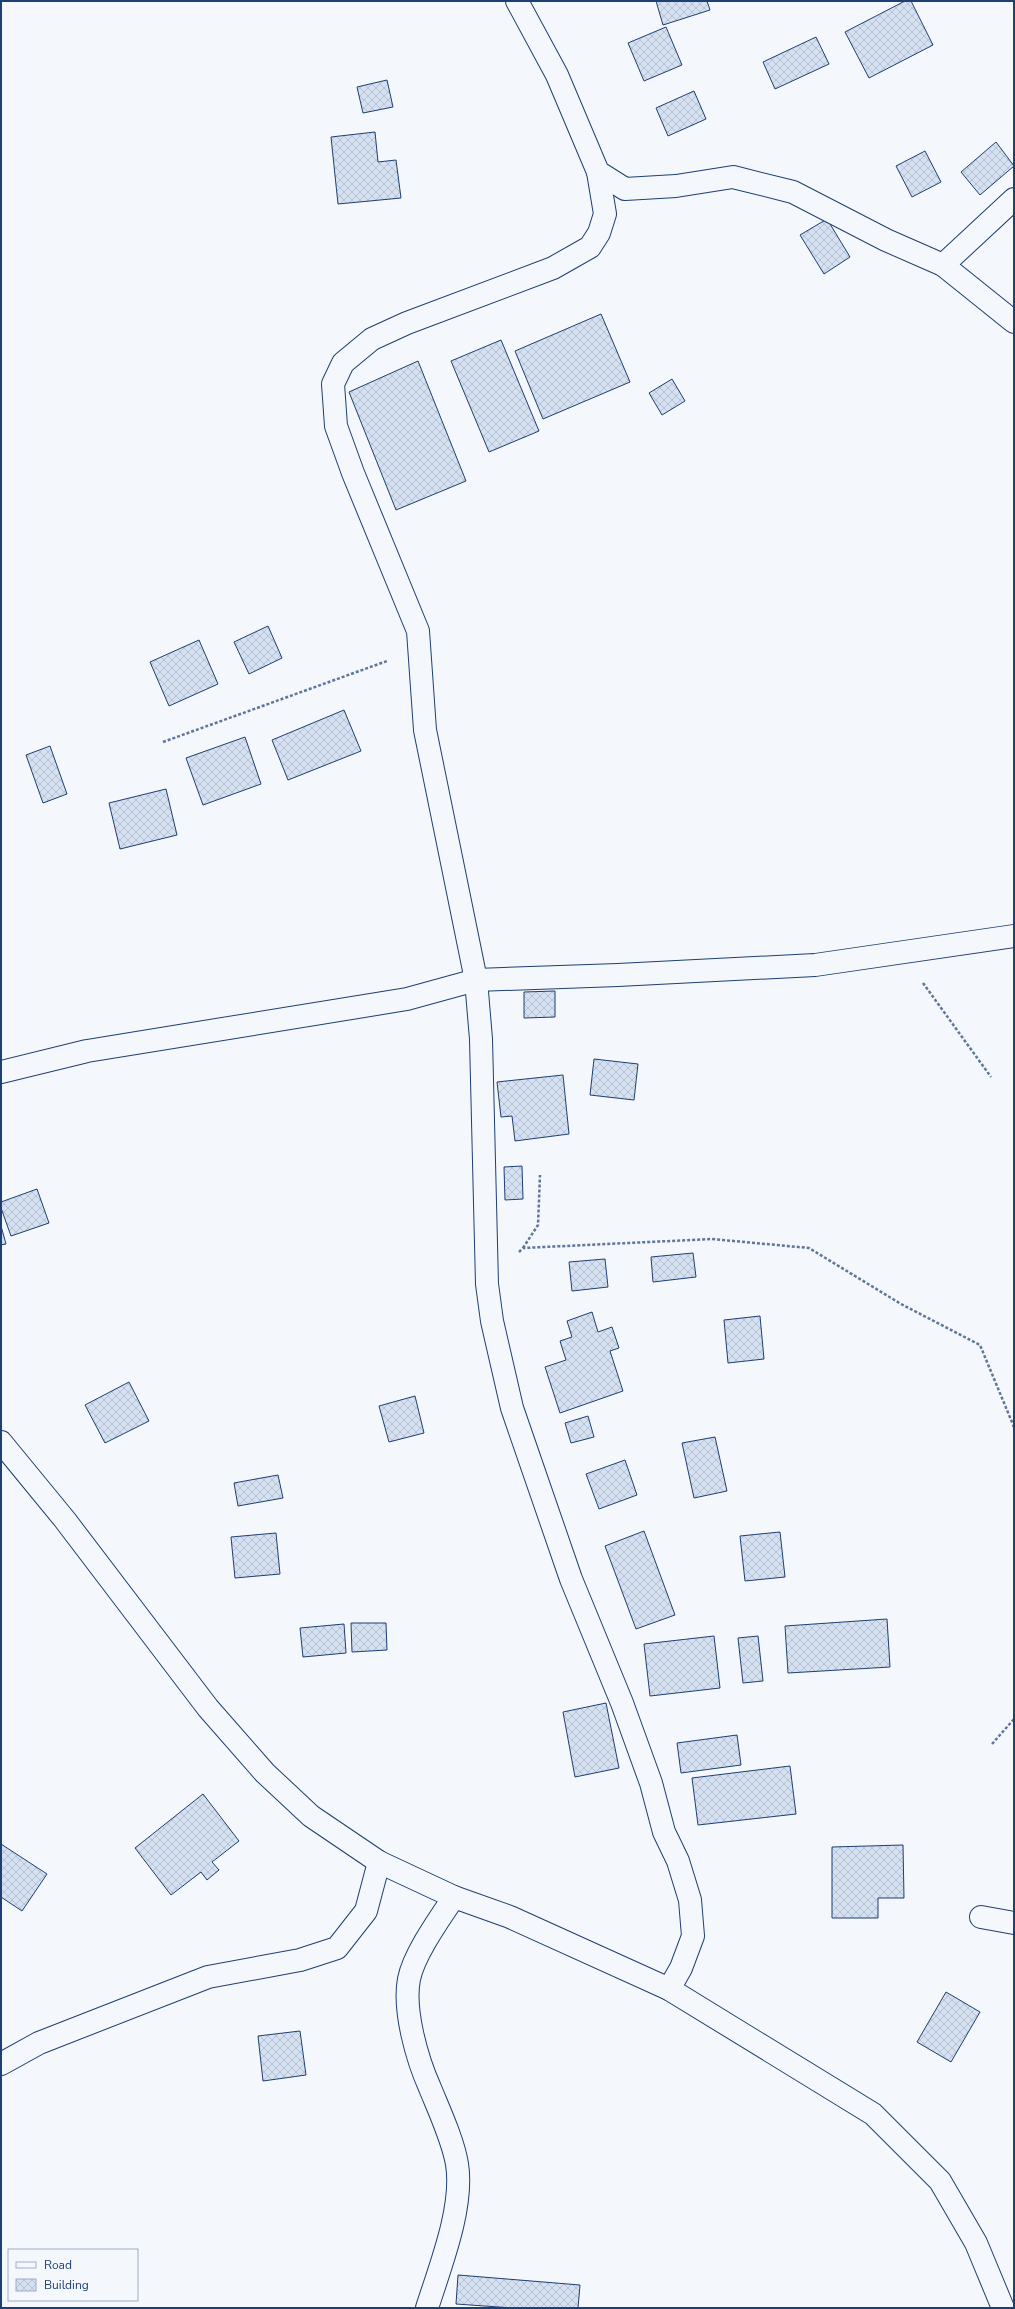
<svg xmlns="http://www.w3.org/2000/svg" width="1015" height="2309" font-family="'Nunito Sans',sans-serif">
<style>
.building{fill:url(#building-cross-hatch);stroke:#1d3f73}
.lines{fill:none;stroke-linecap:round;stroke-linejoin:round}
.minor-casing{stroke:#1d3f73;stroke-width:24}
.path{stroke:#5e769c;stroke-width:2.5;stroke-dasharray:3 2;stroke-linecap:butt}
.minor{stroke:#f4f7fb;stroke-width:22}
</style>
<defs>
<pattern id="building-cross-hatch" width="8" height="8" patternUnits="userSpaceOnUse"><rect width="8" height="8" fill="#d5e0f0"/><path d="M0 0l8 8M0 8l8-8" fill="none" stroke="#b6c1d1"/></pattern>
</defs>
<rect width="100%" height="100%" fill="#f4f7fb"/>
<g class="building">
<polygon points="656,1 707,1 710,10 663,25"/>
<polygon points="905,1 911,1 933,45 869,78 845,32"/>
<polygon points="666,27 682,65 644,81 628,43"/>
<polygon points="816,37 829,64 775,89 763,62"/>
<polygon points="387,80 393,107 363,113 357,87"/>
<polygon points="694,91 706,119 668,136 656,108"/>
<polygon points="375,132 378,162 396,160 401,198 338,204 331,137"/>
<polygon points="996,142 1014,166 980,195 961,172"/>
<polygon points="925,151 941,182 912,197 896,166"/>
<polygon points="827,219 850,257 824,274 800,235"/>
<polygon points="601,314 630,382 543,419 515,351"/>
<polygon points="501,340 539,431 489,452 451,361"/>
<polygon points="418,361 466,481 396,510 349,392"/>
<polygon points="672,379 685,401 662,415 649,393"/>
<polygon points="268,626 282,658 249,674 234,642"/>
<polygon points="199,640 218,684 169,706 150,662"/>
<polygon points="344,710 361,751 288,780 272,740"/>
<polygon points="245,737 261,784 203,805 186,758"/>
<polygon points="50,746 67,794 43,803 26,755"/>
<polygon points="166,789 177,835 120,849 109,803"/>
<polygon points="555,991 555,1017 524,1018 524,992"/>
<polygon points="594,1059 638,1064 634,1100 590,1095"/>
<polygon points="563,1075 569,1134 515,1141 512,1116 501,1117 497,1082"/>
<polygon points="522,1166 523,1199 505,1200 504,1167"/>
<polygon points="37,1189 49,1223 11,1236 1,1208 1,1202"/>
<polygon points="1,1226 6,1244 1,1245"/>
<polygon points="693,1253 696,1277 653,1282 651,1257"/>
<polygon points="605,1259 608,1287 572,1291 569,1262"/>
<polygon points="592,1312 598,1332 612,1327 619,1348 610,1351 623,1391 560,1413 545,1367 566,1360 560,1341 572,1337 567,1321"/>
<polygon points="760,1316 764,1359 728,1363 724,1320"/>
<polygon points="129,1382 149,1421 105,1443 85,1405"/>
<polygon points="415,1396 424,1433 389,1442 379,1406"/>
<polygon points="588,1416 594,1437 571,1443 565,1423"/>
<polygon points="715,1437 727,1491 694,1498 682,1443"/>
<polygon points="625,1460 637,1495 599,1509 586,1474"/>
<polygon points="278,1475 283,1498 238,1506 234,1483"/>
<polygon points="644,1531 675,1615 636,1629 605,1546"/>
<polygon points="780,1532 785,1577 745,1581 740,1536"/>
<polygon points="276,1533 280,1574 235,1578 231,1537"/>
<polygon points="887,1619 890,1667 788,1673 785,1626"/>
<polygon points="351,1623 386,1623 387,1650 352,1652"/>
<polygon points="344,1624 346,1653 303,1657 300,1628"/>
<polygon points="714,1636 720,1688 650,1696 644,1644"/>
<polygon points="758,1636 763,1681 743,1683 738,1638"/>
<polygon points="606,1703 619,1768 575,1777 563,1712"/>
<polygon points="737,1735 741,1765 681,1773 677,1743"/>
<polygon points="790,1766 796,1814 698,1825 692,1778"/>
<polygon points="203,1794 239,1841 212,1862 219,1870 207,1880 201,1872 171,1895 135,1848"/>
<polygon points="1,1844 47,1874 22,1911 1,1897"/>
<polygon points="903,1845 904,1898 878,1898 878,1918 832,1918 832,1847"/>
<polygon points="946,1992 980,2012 951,2062 917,2042"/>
<polygon points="300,2031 306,2075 263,2081 258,2036"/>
<polygon points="458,2275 580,2285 578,2308 513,2308 456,2304"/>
</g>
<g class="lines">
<g class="minor-casing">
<g id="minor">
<polyline points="517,1 557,75 598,172 625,189 676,186 733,177 793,192 886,240 943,265 1014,322"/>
<polyline points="598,172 605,214 599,233 590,247 553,268 407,323 372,339 343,363 333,384 336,426 353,473 418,631 425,730 476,980 481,1039 487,1284 492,1321 512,1408 571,1579 622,1703 651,1783 664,1832 678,1861 690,1900 693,1936 681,1968 669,1989"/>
<polyline points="943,265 1014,199"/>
<polyline points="1,1072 87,1051 407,999 476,980 618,975 815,965 1014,936"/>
<polyline points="1,1442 65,1520 208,1708 265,1773 311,1816 379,1862 454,1897 510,1917 669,1989 873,2114 940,2181 976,2243 1003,2308"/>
<polyline points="981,1917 1014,1923"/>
<polyline points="1,2064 39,2043 208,1977 300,1960 337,1948 366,1911 379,1862"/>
<path d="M427,2308c13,-41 37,-101 30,-144 -4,-24 -18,-54 -27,-76 -13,-29 -27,-78 -21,-109 5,-25 31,-61 45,-82"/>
</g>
</g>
<g class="path">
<polyline points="163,742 387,661"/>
<polyline points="923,983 991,1077"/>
<polyline points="523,1248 538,1225 540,1175"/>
<polyline points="519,1252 523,1248 712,1239 809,1248 901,1304 980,1345 1014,1427"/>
<polyline points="992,1744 1014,1719"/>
</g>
<use href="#minor" class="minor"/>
</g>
<rect width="1015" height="2309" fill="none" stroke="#1d3f73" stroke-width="4"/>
<rect x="8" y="2249" width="130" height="52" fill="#f4f7fb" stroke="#9eadc5"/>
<rect x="16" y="2262" width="20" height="6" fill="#f4f7fb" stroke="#9eadc5"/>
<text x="44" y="2269" font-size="12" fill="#1d3f73">Road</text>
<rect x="16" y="2279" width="20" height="12" fill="url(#building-cross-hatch)" stroke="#9eadc5"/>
<text x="44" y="2289" font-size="12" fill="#1d3f73">Building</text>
</svg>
